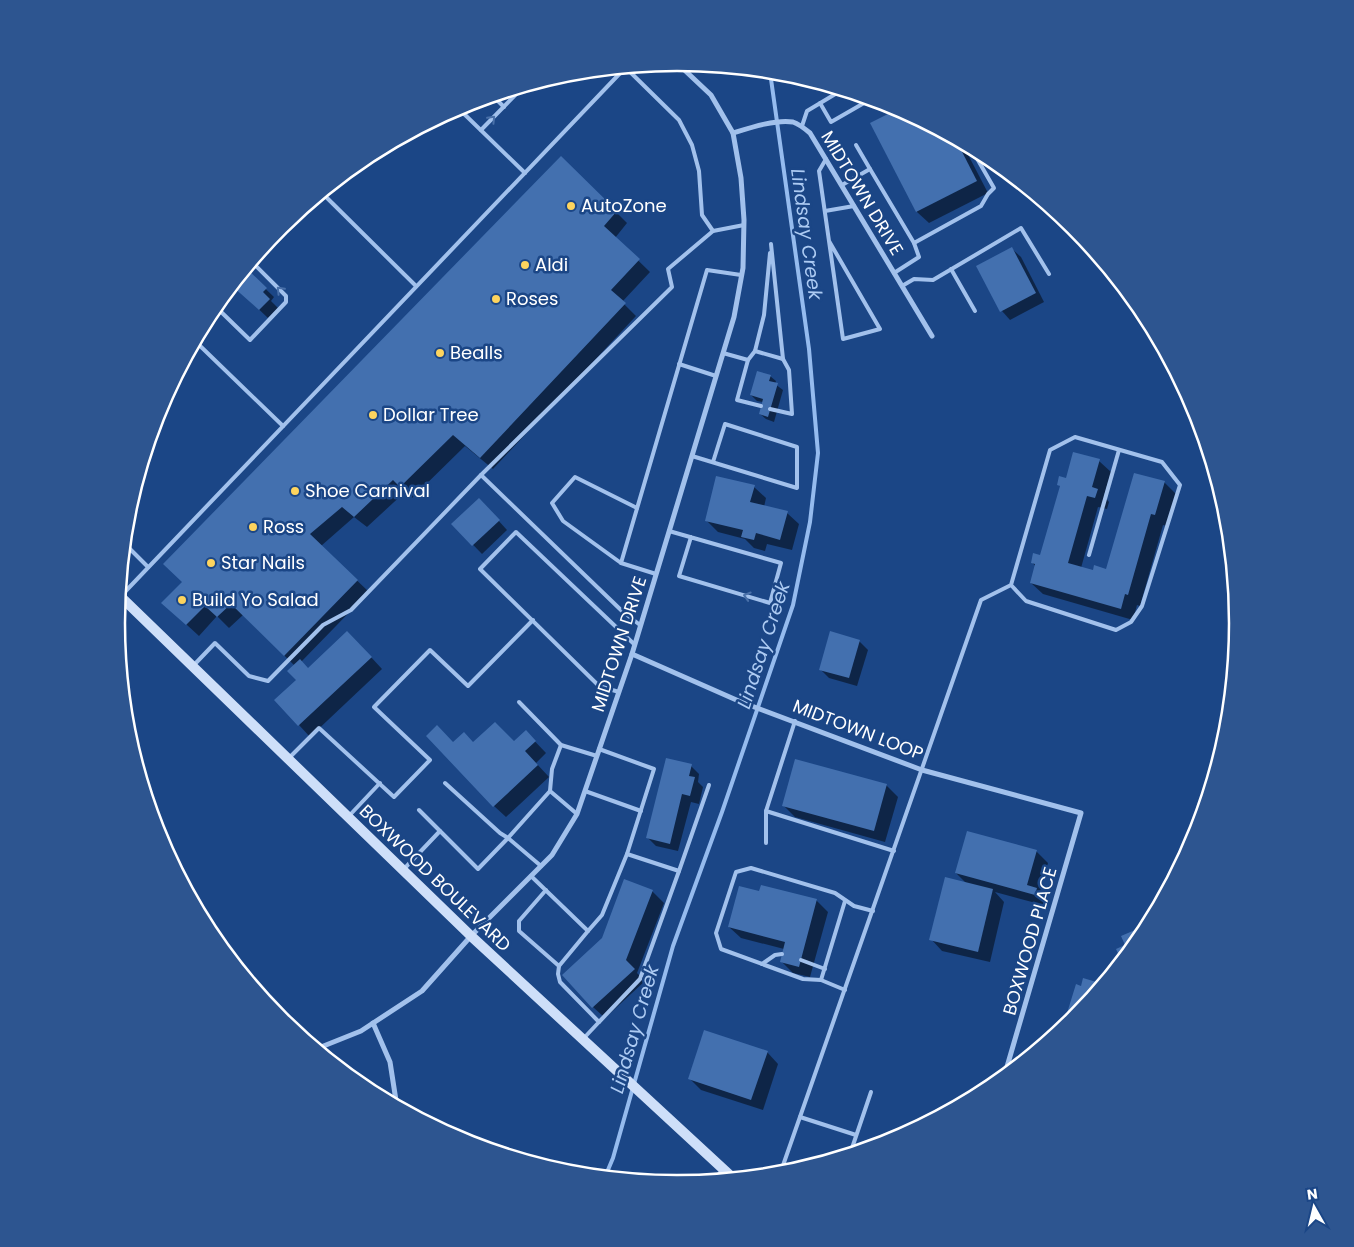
<svg xmlns="http://www.w3.org/2000/svg" width="1354" height="1247" font-family="Poppins,sans-serif">
<style>
.shadow{fill:#0007}
.lines{fill:none;stroke-linecap:round;stroke-linejoin:round}
.stream{stroke:#95bbee;stroke-width:4}
.building{fill:#4370af}
.lane{stroke:#a2c1ec;stroke-width:4}
.street{stroke:#a2c1ec;stroke-width:5}
.secondary{stroke:#cedff9;stroke-width:10}
.oneway{stroke:#4a71aa}
.poi-dot{fill:#fdd45e;stroke:#1b4686;stroke-width:2}
.labels{text-anchor:middle;stroke-width:5;stroke-linejoin:round;paint-order:stroke}
.street-label{font-size:18px;fill:#fff;stroke:#1b4686}
.poi-label{font-size:18px;fill:#fff;stroke:#1b4686;text-anchor:start}
.water-label{font-size:19px;font-style:italic;fill:#adcbf3;stroke:#1b4686}
.rim{fill:none;stroke:#fff;stroke-width:2.5}
</style>
<rect width="100%" height="100%" fill="#1b4686"/>
<g class="shadow">
<polygon points="900,110 962,143 988,193 929,223 917,212 872,124"/>
<polygon points="561,157 627,223 615,238 650,272 622,302 636,316 493,469 465,446 412,498 406,491 367,527 354,517 321,546 369,592 301,662 308,670 359,644 382,669 310,737 299,725 298,680 295,666 243,615 229,628 217,616 199,636 175,614 183,582"/>
<polygon points="1012,249 1021,257 1044,302 1010,320 1002,311"/>
<polygon points="245,269 274,297 271,301 278,308 268,318 233,285"/>
<polygon points="770,376 776,381 775,384 783,390 774,422 766,419 760,414 763,402 757,401 751,395"/>
<polygon points="1099,461 1111,472 1104,496 1109,502 1107,509 1098,507 1081,568 1094,572 1107,570 1164,482 1176,494 1167,526 1163,525 1140,606 1137,605 1133,620 1043,594 1031,583 1036,567 1032,562 1041,557 1061,487 1058,484"/>
<polygon points="754,487 766,498 764,507 787,513 799,524 792,550 767,544 765,551 754,548 745,539 718,532 706,520"/>
<polygon points="487,508 507,530 482,554 453,524"/>
<polygon points="859,641 868,650 857,686 829,678 820,669"/>
<polygon points="526,732 546,753 536,763 549,777 506,817 494,806 453,744 514,743"/>
<polygon points="691,766 699,774 698,782 703,787 699,804 691,802 678,851 656,846 647,837"/>
<polygon points="886,785 898,797 885,842 795,817 783,805"/>
<polygon points="1036,851 1048,863 1040,892 1048,901 1047,906 995,892 1004,902 990,962 942,951 931,939 967,884 956,873"/>
<polygon points="652,891 664,903 637,973 645,981 605,1018 593,1007"/>
<polygon points="760,893 816,900 828,912 810,977 793,973 781,961 784,949 741,938 729,927"/>
<polygon points="1084,980 1102,985 1073,1020 1067,1025 1065,1023"/>
<polygon points="767,1052 778,1064 763,1110 701,1090 690,1079"/>
</g>
<g class="lines">
<polyline class="stream" points="605,1177 613,1158 673,946 722,812 793,605 810,522 818,453 809,349 770,72"/>
</g>
<g class="building">
<polygon points="898,109 956,140 977,181 916,212 870,123"/>
<polygon points="561,156 617,211 604,226 640,259 611,290 626,303 480,458 453,435 400,487 393,480 354,517 342,507 310,534 358,580 284,656 231,604 217,617 205,606 186,625 161,603 182,582 163,564"/>
<polygon points="1012,247 1036,293 1000,312 976,266"/>
<polygon points="246,268 267,288 263,292 270,299 259,310 232,286"/>
<polygon points="757,371 771,375 769,381 778,383 768,417 759,414 763,399 750,395"/>
<polygon points="1073,452 1100,459 1092,487 1098,489 1095,498 1087,496 1068,563 1093,570 1094,565 1106,569 1134,473 1165,481 1155,515 1151,514 1128,595 1125,594 1121,609 1030,583 1035,564 1031,563 1033,553 1040,555 1060,486 1057,485 1059,476 1066,478"/>
<polygon points="716,476 755,485 750,502 788,511 780,540 756,533 754,540 741,537 743,530 705,521"/>
<polygon points="479,498 500,520 472,546 451,524"/>
<polygon points="347,631 372,657 298,726 274,700 296,680 287,671 300,659 308,668"/>
<polygon points="830,631 860,640 849,678 819,670"/>
<polygon points="495,722 514,741 526,730 536,741 525,751 538,765 493,807 426,736 437,725 453,742 464,732 473,742"/>
<polygon points="666,758 692,764 689,776 695,777 690,796 682,794 670,844 646,838"/>
<polygon points="795,759 887,784 874,831 782,806"/>
<polygon points="967,831 1037,850 1027,885 1037,888 1035,895 955,873"/>
<polygon points="945,877 993,889 978,952 929,940"/>
<polygon points="624,879 653,890 626,960 635,969 592,1008 562,975 602,938"/>
<polygon points="761,885 817,899 799,967 780,962 785,942 728,927 739,886 759,891"/>
<polygon points="1149,924 1143,935 1122,962 1116,949 1125,945 1121,936"/>
<polygon points="1083,978 1103,984 1073,1020 1068,1025 1064,1023 1076,984 1081,986"/>
<polygon points="704,1030 768,1051 751,1100 688,1079"/>
</g>
<g class="lines">
<g class="lane">
<polyline points="626,68 679,120 692,145 699,171 702,215 713,231"/>
<polyline points="493,96 504,107"/>
<polyline points="820,103 831,122 871,99"/>
<polyline points="458,108 525,173"/>
<polyline points="802,126 807,111 842,90"/>
<polyline points="481,130 523,87"/>
<polyline points="856,145 870,169"/>
<polyline points="826,159 819,171 843,339 880,329 829,241"/>
<polyline points="842,185 870,169 914,243 981,206 988,194 994,188 971,148"/>
<polyline points="322,193 416,286"/>
<polyline points="825,211 854,206"/>
<polyline points="951,269 975,311"/>
<polyline points="894,273 919,257 914,243"/>
<polyline points="902,286 914,279 933,280 1021,228 1049,274"/>
<polyline points="215,306 250,340 286,302 286,296 252,262"/>
<polyline points="195,341 283,426"/>
<polyline points="755,351 783,359"/>
<polyline points="723,353 748,360 737,400 761,406"/>
<polyline points="748,360 755,351 764,315 770,253"/>
<polyline points="679,364 716,376"/>
<polyline points="770,409 792,414 789,370 783,359 771,244"/>
<polyline points="692,456 797,488 797,447 725,424 713,462"/>
<polyline points="669,531 781,563 770,603 679,576 691,537"/>
<polyline points="124,543 148,567"/>
<polyline points="1089,555 1119,450"/>
<polyline points="621,563 563,521 552,503 575,477 637,508"/>
<polyline points="656,574 621,563 707,270 741,275"/>
<polyline points="121,596 625,68"/>
<polyline points="640,625 622,611 481,475 672,287 668,269 713,231 744,225"/>
<polyline points="193,666 215,643 249,676 268,681 323,625 351,610 481,475"/>
<polyline points="619,692 599,686 480,569 516,532 634,644"/>
<polyline points="519,702 561,745 597,756"/>
<polyline points="795,721 766,811 894,851"/>
<polyline points="288,759 319,728 394,797 430,760 374,707 430,650 468,686 533,620"/>
<polyline points="445,783 500,833 508,838 541,866"/>
<polyline points="550,791 577,814"/>
<polyline points="585,791 641,811"/>
<polyline points="419,810 478,869 508,838 550,791 552,769 561,745"/>
<polyline points="766,811 766,843"/>
<polyline points="348,817 380,783"/>
<polyline points="627,854 679,871 709,785"/>
<polyline points="403,870 440,831"/>
<polyline points="531,876 588,931 602,915 627,854 654,769 599,749"/>
<polyline points="546,890 519,921 519,931 559,966 588,931"/>
<polyline points="801,960 825,969"/>
<polyline points="762,964 775,955 782,954"/>
<polyline points="559,966 558,974 560,982 599,1022 583,1039"/>
<polyline points="821,980 845,901"/>
<polyline points="845,990 821,980 803,979 721,949 716,933 736,872 751,868 835,893 854,906 873,911"/>
<polyline points="599,1022 640,979 679,871"/>
<polyline points="800,1117 856,1135"/>
<polyline points="850,1154 871,1092"/>
<polyline points="780,1174 981,600 1011,585 1050,450 1075,437 1162,462 1180,485 1142,606 1131,622 1116,630 1026,601 1011,585"/>
<polyline points="712,1181 723,1170"/>
</g>
<g class="street">
<path d="M733,133c16,-5 43,-14 60,-11 6,2 11,6 17,11l122,203"/>
<polyline points="632,654 741,702 922,770 1081,813 1004,1077"/>
<polyline points="373,1023 390,1062 397,1107"/>
<polyline points="316,1049 361,1031 422,991 471,936 552,855 577,814 632,654 734,317 743,268 744,220 741,178 733,133 711,95 677,63"/>
</g>
<polyline class="secondary" points="119,595 471,936 734,1179"/>
</g>
<defs><path id="oneway-chevron" d="M-2-3.5L2.5 0L-2 3.5" fill="none" stroke-width="1.6" stroke-linecap="round" stroke-linejoin="round" transform="scale(1.25)"/></defs>
<g class="oneway">
<use href="#oneway-chevron" transform="translate(492 119) rotate(-46)"/>
<use href="#oneway-chevron" transform="translate(280 290) rotate(-134)"/>
<use href="#oneway-chevron" transform="translate(747 596) rotate(-163)"/>
</g>
<g class="poi-dot">
<circle cx="571" cy="206" r="5"/>
<circle cx="525" cy="265" r="5"/>
<circle cx="496" cy="299" r="5"/>
<circle cx="440" cy="353" r="5"/>
<circle cx="373" cy="415" r="5"/>
<circle cx="295" cy="491" r="5"/>
<circle cx="253" cy="527" r="5"/>
<circle cx="211" cy="563" r="5"/>
<circle cx="182" cy="600" r="5"/>
</g>
<g class="labels">
<g class="street-label">
<text transform="translate(862 193) rotate(59)" y="6">MIDTOWN DRIVE</text>
<text transform="translate(619 644) rotate(-72)" y="6">MIDTOWN DRIVE</text>
<text transform="translate(858 730) rotate(21)" y="6">MIDTOWN LOOP</text>
<text transform="translate(435 878) rotate(44)" y="6">BOXWOOD BOULEVARD</text>
<text transform="translate(1030 941) rotate(-74)" y="6">BOXWOOD PLACE</text>
</g>
<g class="poi-label">
<text x="581" y="212">AutoZone</text>
<text x="535" y="271">Aldi</text>
<text x="506" y="305">Roses</text>
<text x="450" y="359">Bealls</text>
<text x="383" y="421">Dollar Tree</text>
<text x="305" y="497">Shoe Carnival</text>
<text x="263" y="533">Ross</text>
<text x="221" y="569">Star Nails</text>
<text x="192" y="606">Build Yo Salad</text>
</g>
<g class="water-label">
<text transform="translate(807 234) rotate(82)" y="7">Lindsay Creek</text>
<text transform="translate(763 645) rotate(-72)" y="7">Lindsay Creek</text>
<text transform="translate(634 1029) rotate(-74)" y="7">Lindsay Creek</text>
</g>
</g>
<path d="M0 0H1354V1247H0ZM125 623a552 552 0 1 1 1104 0a552 552 0 1 1-1104 0Z" fill="#2d5590" fill-rule="evenodd"/>
<path class="rim" d="M125 623a552 552 0 1 1 1104 0a552 552 0 1 1-1104 0Z"/>
<g transform="translate(1314 1207) rotate(352)" stroke="#1b4686" stroke-width="4" paint-order="stroke">
<path d="M0-4L9 19L0 12L-9 19Z" fill="#ffffff"/>
<text y="-8" font-size="14" font-weight="bold" text-anchor="middle" fill="#ffffff">N</text>
</g>
</svg>
